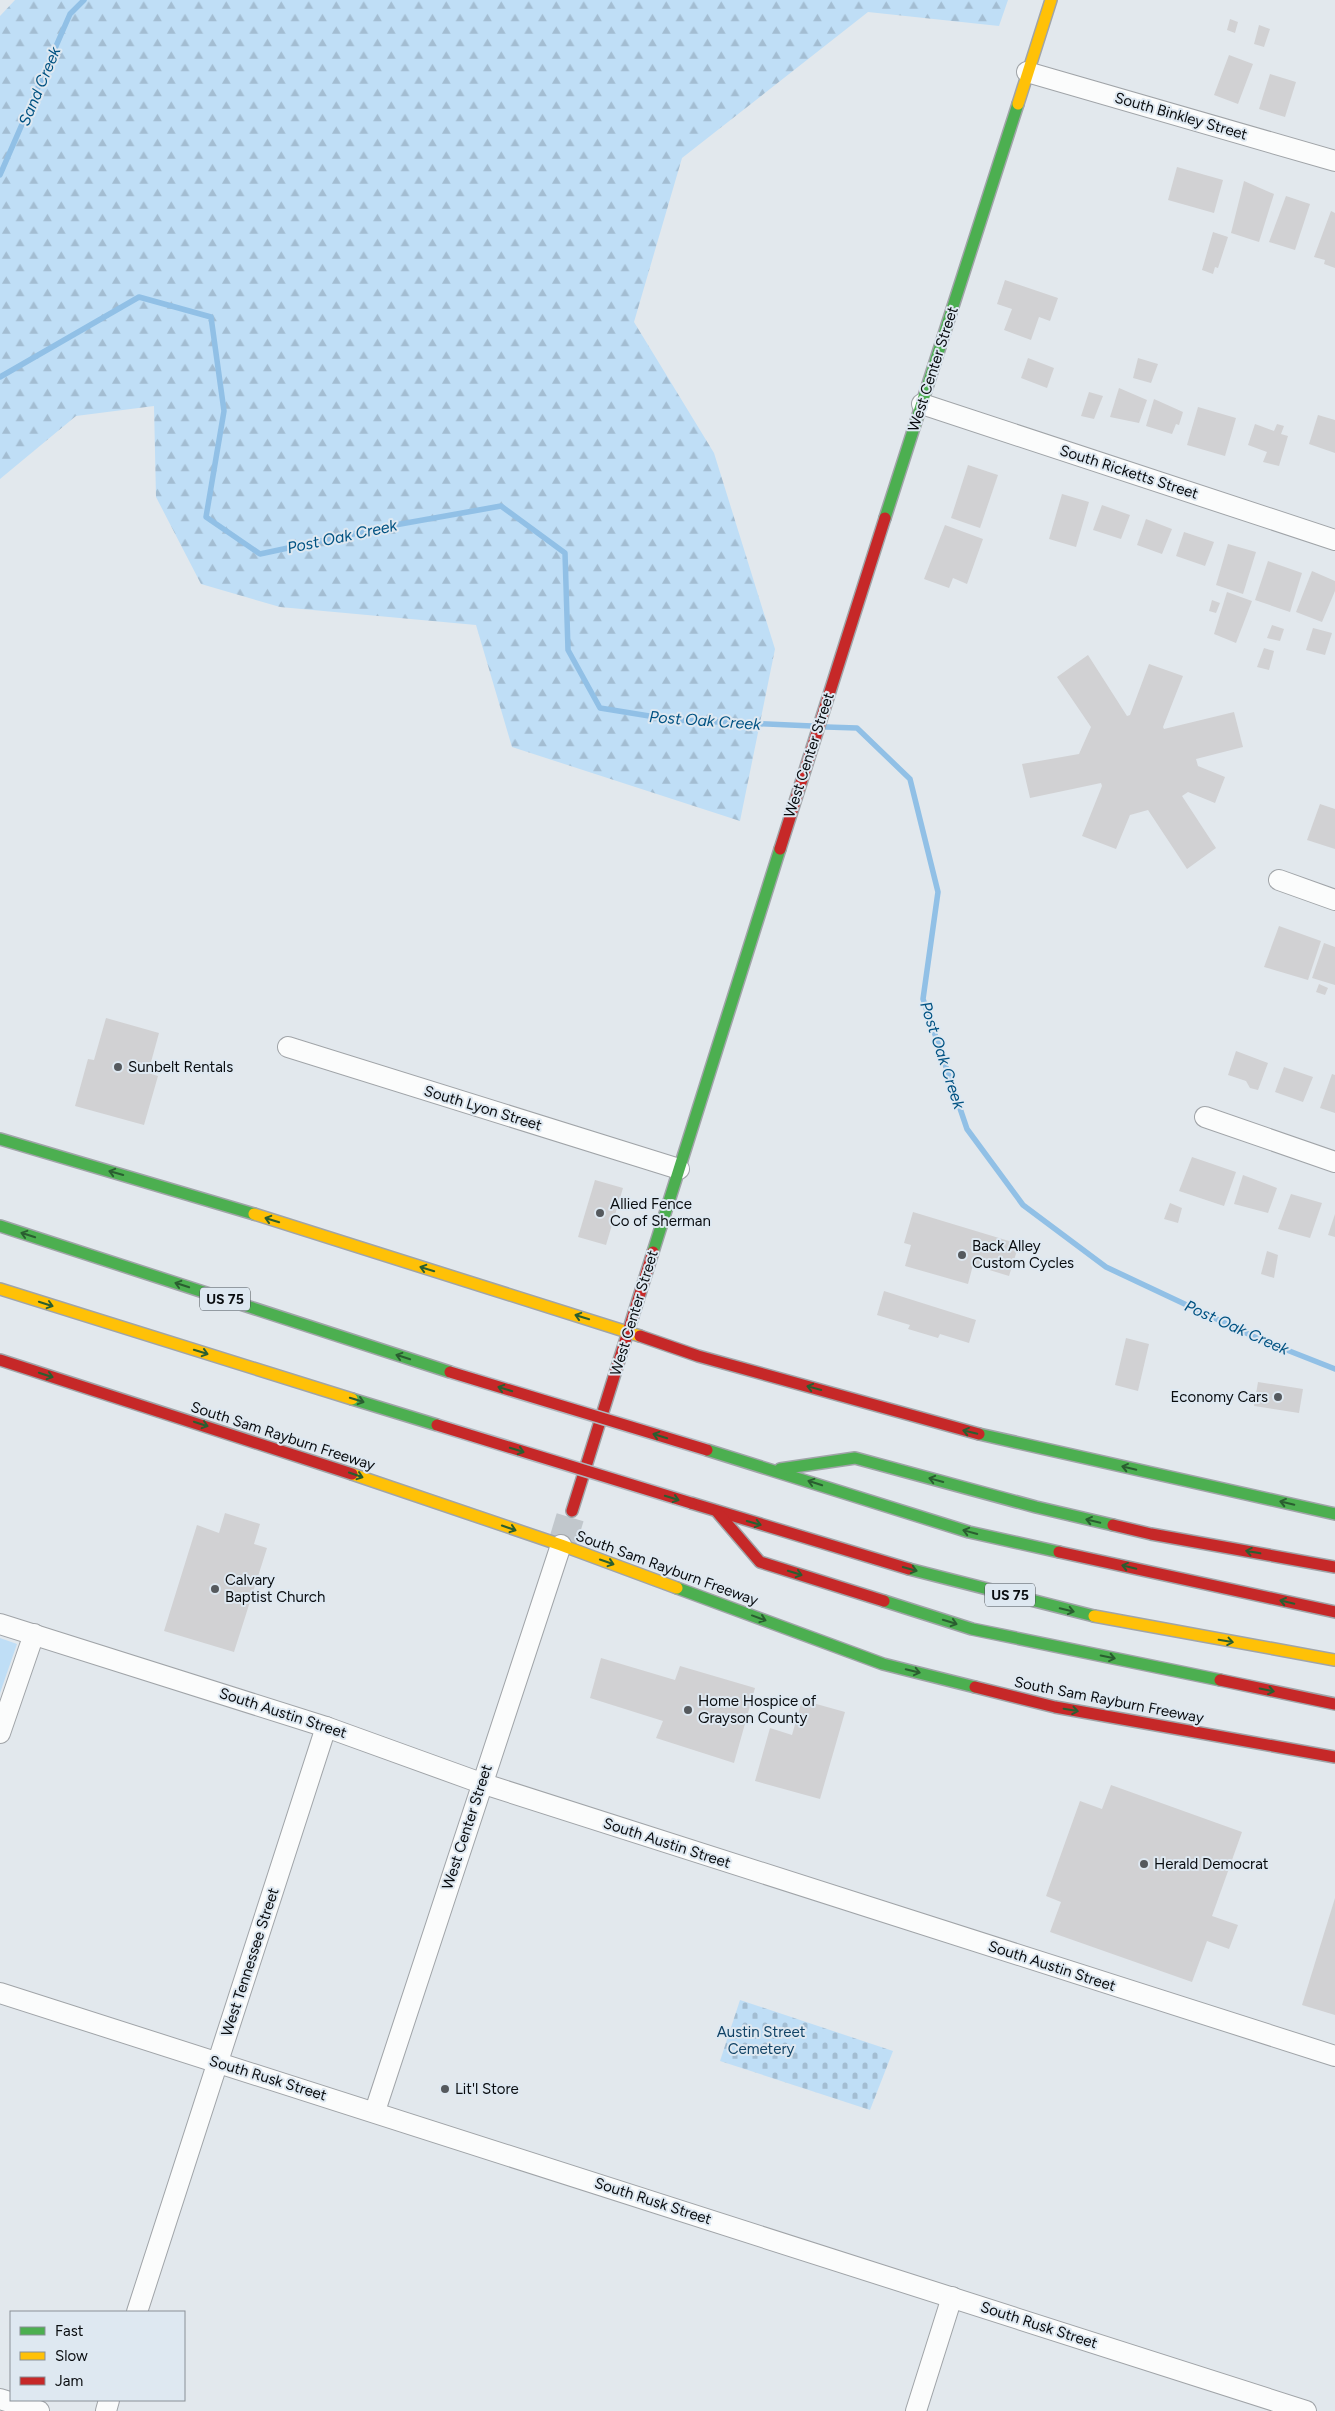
<svg xmlns="http://www.w3.org/2000/svg" width="1335" height="2411" font-family="Figtree,sans-serif">
<style>
.forest{fill:url(#forest-firs)}
.cemetery{fill:url(#cemetery-stones)}
.green{fill:#bfdef6}
.lines{fill:none;stroke-linecap:round;stroke-linejoin:round}
.stream{stroke:#91c0e6;stroke-width:5.5}
.building{fill:#d1d1d3}
.secondary-tunnel{stroke:#c1c7cc;stroke-width:28;stroke-dasharray:28 14;stroke-linecap:butt}
.street-casing{stroke:#a0a4a8;stroke-width:22}
.fast-casing{stroke:#a0a4a8;stroke-width:14}
.slow-casing{stroke:#a0a4a8;stroke-width:14}
.jam-casing{stroke:#a0a4a8;stroke-width:14}
.street{stroke:#fbfcfc;stroke-width:20}
.fast{stroke:#4caf50;stroke-width:11}
.slow{stroke:#ffc107;stroke-width:11}
.jam{stroke:#c62828;stroke-width:11}
.jam-bridge-casing{stroke:#aeb6bd;stroke-width:14;stroke-linecap:butt}
.jam-bridge{stroke:#c62828;stroke-width:11}
.oneway{stroke:#2a5e30}
.poi-dot{fill:#55595d;stroke:#dee8f1;stroke-width:2}
.labels{text-anchor:middle;stroke-width:4;stroke-linejoin:round;paint-order:stroke}
.shield{fill:#dee8f1;stroke:#494e53;stroke-width:1}
.shield-label{font-size:14px;font-weight:bold;fill:#090c0f}
.street-label{font-size:15px;fill:#090c0f;stroke:#dee8f1}
.poi-label{font-size:15px;fill:#090c0f;stroke:#dee8f1;text-anchor:start}
.park-label{font-size:15px;fill:#114366;stroke:#dee8f1}
.water-label{font-size:16px;font-style:italic;fill:#005282;stroke:#dee8f1}
</style>
<defs>
<pattern id="forest-firs" width="22" height="20" patternUnits="userSpaceOnUse" patternTransform="scale(1.25)"><rect width="22" height="20" fill="#bfdef6"/><path d="M5 1l3.5 6h-7zM16 11l3.5 6h-7z" fill="#a3bdd2"/></pattern>
<pattern id="cemetery-stones" width="16" height="16" patternUnits="userSpaceOnUse" patternTransform="scale(1.25)"><rect width="16" height="16" fill="#bfdef6"/><path d="M2 7V4a2 2 0 0 1 4 0v3zM10 15v-3a2 2 0 0 1 4 0v3z" fill="#a3bdd2"/></pattern>
</defs>
<rect width="100%" height="100%" fill="#e2e8ed"/>
<polygon class="forest" points="15,0 1008,0 999,26 868,12 682,158 634,322 714,453 775,649 740,821 512,747 476,625 280,607 201,584 156,497 154,406 76,416 0,479 0,16"/>
<polygon class="cemetery" points="740,2000 893,2051 870,2110 720,2061"/>
<polygon class="green" points="0,1638 17,1644 0,1693"/>
<g class="lines">
<g class="stream">
<polyline points="0,175 70,14 84,0"/>
<polyline points="0,377 139,297 211,317 224,411 206,517 260,554 395,525 501,506 565,553 568,650 600,708 674,720 812,726"/>
<polyline points="826,727 857,728 910,779 938,892 923,999 967,1129 1023,1205 1106,1267 1259,1339 1335,1369"/>
</g>
</g>
<g class="building">
<polygon points="1230,19 1238,22 1235,33 1227,30"/>
<polygon points="1259,25 1270,29 1264,47 1254,44"/>
<polygon points="1229,55 1253,64 1238,104 1214,95"/>
<polygon points="1270,74 1296,82 1285,117 1259,109"/>
<polygon points="1177,167 1223,180 1214,213 1168,200"/>
<polygon points="1244,181 1274,194 1259,242 1231,233"/>
<polygon points="1286,196 1310,204 1295,250 1269,242"/>
<polygon points="1331,211 1335,213 1335,268 1324,264 1325,260 1314,257"/>
<polygon points="1213,232 1228,237 1218,268 1215,267 1213,274 1202,270"/>
<polygon points="1005,280 1058,298 1050,321 1039,317 1031,340 1004,330 1012,309 997,304"/>
<polygon points="1028,358 1054,368 1047,388 1021,378"/>
<polygon points="1138,358 1158,364 1151,383 1133,378"/>
<polygon points="1119,388 1147,400 1139,423 1110,417"/>
<polygon points="1089,392 1103,396 1094,419 1081,416"/>
<polygon points="1154,399 1183,412 1179,425 1176,424 1172,434 1146,426"/>
<polygon points="1198,407 1236,418 1225,456 1187,445"/>
<polygon points="1318,415 1335,420 1335,453 1309,444"/>
<polygon points="1255,424 1274,431 1277,424 1284,426 1281,434 1288,436 1279,466 1263,462 1267,452 1248,445"/>
<polygon points="968,465 998,475 980,528 951,518"/>
<polygon points="1062,494 1089,502 1076,547 1049,539"/>
<polygon points="1102,505 1130,515 1121,539 1093,530"/>
<polygon points="1146,519 1172,529 1162,554 1137,545"/>
<polygon points="945,525 983,539 967,584 953,578 949,588 924,579"/>
<polygon points="1184,532 1214,542 1205,566 1176,556"/>
<polygon points="1228,544 1256,552 1243,594 1216,585"/>
<polygon points="1268,561 1302,573 1290,612 1255,600"/>
<polygon points="1312,571 1335,581 1335,591 1322,622 1296,612"/>
<polygon points="1227,592 1252,601 1236,643 1214,634"/>
<polygon points="1212,600 1220,603 1216,613 1209,611"/>
<polygon points="1272,625 1284,629 1280,641 1267,638"/>
<polygon points="1313,628 1332,633 1325,655 1306,650"/>
<polygon points="1264,648 1274,651 1269,670 1257,667"/>
<polygon points="1088,655 1127,716 1130,715 1149,664 1183,676 1163,727 1164,729 1234,712 1243,747 1196,759 1198,766 1225,777 1215,803 1188,792 1182,796 1216,848 1187,869 1148,810 1130,815 1116,849 1082,836 1102,786 1101,783 1030,798 1022,764 1079,754 1091,727 1057,677"/>
<polygon points="1320,804 1335,809 1335,849 1307,840"/>
<polygon points="1279,926 1321,941 1308,980 1264,967"/>
<polygon points="1324,943 1335,947 1335,985 1312,978"/>
<polygon points="1319,984 1328,988 1325,995 1316,992"/>
<polygon points="106,1018 159,1033 148,1073 158,1076 144,1125 75,1106 88,1059 94,1060"/>
<polygon points="1236,1051 1268,1063 1258,1090 1250,1088 1246,1081 1228,1075"/>
<polygon points="1284,1067 1313,1077 1303,1102 1275,1092"/>
<polygon points="1332,1074 1335,1075 1335,1113 1320,1108"/>
<polygon points="1192,1157 1236,1172 1224,1206 1179,1191"/>
<polygon points="1243,1175 1277,1188 1268,1213 1234,1204"/>
<polygon points="595,1180 623,1188 606,1245 578,1237"/>
<polygon points="1291,1194 1322,1203 1310,1238 1278,1229"/>
<polygon points="1170,1203 1182,1208 1178,1223 1164,1219"/>
<polygon points="913,1212 1019,1244 1009,1276 973,1265 968,1284 905,1266 911,1245 904,1243"/>
<polygon points="1335,1214 1335,1237 1328,1235"/>
<polygon points="1267,1251 1278,1255 1274,1278 1261,1274"/>
<polygon points="884,1291 976,1320 969,1343 940,1334 938,1338 908,1329 910,1325 877,1315"/>
<polygon points="1126,1338 1149,1344 1138,1391 1115,1385"/>
<polygon points="1258,1382 1303,1389 1299,1413 1254,1406"/>
<polygon points="225,1513 260,1524 254,1544 267,1548 234,1652 164,1631 197,1525 219,1533"/>
<polygon points="601,1658 675,1680 680,1666 755,1688 734,1763 656,1738 663,1721 590,1698"/>
<polygon points="802,1700 845,1712 820,1799 755,1781 770,1728 792,1735"/>
<polygon points="1111,1785 1242,1832 1212,1916 1238,1925 1229,1949 1207,1941 1192,1982 1050,1932 1061,1902 1046,1896 1080,1801 1102,1809"/>
<polygon points="1335,1898 1335,2015 1302,2005"/>
</g>
<g class="lines">
<polyline class="secondary-tunnel" points="562,1544 572,1511"/>
<g class="street-casing">
<g id="street">
<polyline points="1027,72 1335,161"/>
<polyline points="922,404 1335,540"/>
<polyline points="1279,880 1335,900"/>
<polyline points="288,1047 679,1169"/>
<polyline points="1205,1117 1335,1162"/>
<polyline points="0,1624 326,1727 481,1783 1335,2056"/>
<polyline points="0,1733 34,1634"/>
<polyline points="0,1993 1306,2411"/>
<polyline points="375,2111 561,1545"/>
<polyline points="137,2312 326,1727"/>
<polyline points="0,2399 39,2411"/>
<polyline points="106,2411 109,2400"/>
<polyline points="916,2411 952,2297"/>
</g>
</g>
<g class="fast-casing">
<g id="fast">
<polyline points="885,518 1018,104"/>
<polyline points="0,1139 254,1214"/>
<polyline points="0,1226 450,1372"/>
<polyline points="653,1252 780,849"/>
<polyline points="352,1399 437,1425"/>
<polyline points="979,1434 1335,1514"/>
<polyline points="707,1450 969,1532 1059,1552"/>
<polyline points="780,1469 855,1458 1036,1507 1113,1525"/>
<polyline points="909,1569 1094,1616"/>
<polyline points="677,1588 883,1664 975,1687"/>
<polyline points="884,1601 972,1629 1220,1680"/>
</g>
</g>
<g class="slow-casing">
<g id="slow">
<polyline points="1018,104 1051,0"/>
<polyline points="254,1214 640,1336"/>
<polyline points="0,1289 352,1399"/>
<polyline points="352,1474 561,1545 677,1588"/>
<polyline points="1094,1616 1335,1660"/>
</g>
</g>
<g class="jam-casing">
<g id="jam">
<polyline points="780,849 885,518"/>
<polyline points="640,1336 698,1356 979,1434"/>
<polyline points="0,1360 352,1474"/>
<polyline points="691,1503 909,1569"/>
<polyline points="572,1511 653,1252"/>
<polyline points="718,1513 760,1562 884,1601"/>
<polyline points="1113,1525 1151,1534 1335,1567"/>
<polyline points="1059,1552 1335,1612"/>
<polyline points="1220,1680 1335,1704"/>
<polyline points="975,1687 1055,1707 1335,1757"/>
</g>
</g>
<use href="#street" class="street"/>
<use href="#fast" class="fast"/>
<use href="#slow" class="slow"/>
<use href="#jam" class="jam"/>
<g class="jam-bridge-casing">
<g id="jam-bridge">
<polyline points="450,1372 707,1450"/>
<polyline points="437,1425 691,1503"/>
</g>
</g>
<use href="#jam-bridge" class="jam-bridge"/>
</g>
<defs><path id="oneway-shaft" d="M-6 0H5M1.5-3L5.5 0L1.5 3" fill="none" stroke-width="1.6" stroke-linecap="round" stroke-linejoin="round" transform="scale(1.25)"/></defs>
<g class="oneway">
<use href="#oneway-shaft" transform="translate(116 1173) rotate(-164)"/>
<use href="#oneway-shaft" transform="translate(272 1220) rotate(-163)"/>
<use href="#oneway-shaft" transform="translate(28 1235) rotate(-162)"/>
<use href="#oneway-shaft" transform="translate(427 1269) rotate(-163)"/>
<use href="#oneway-shaft" transform="translate(182 1285) rotate(-162)"/>
<use href="#oneway-shaft" transform="translate(46 1304) rotate(18)"/>
<use href="#oneway-shaft" transform="translate(582 1317) rotate(-163)"/>
<use href="#oneway-shaft" transform="translate(201 1352) rotate(17)"/>
<use href="#oneway-shaft" transform="translate(403 1357) rotate(-162)"/>
<use href="#oneway-shaft" transform="translate(46 1375) rotate(18)"/>
<use href="#oneway-shaft" transform="translate(814 1388) rotate(-165)"/>
<use href="#oneway-shaft" transform="translate(505 1389) rotate(-163)"/>
<use href="#oneway-shaft" transform="translate(357 1400) rotate(17)"/>
<use href="#oneway-shaft" transform="translate(201 1424) rotate(18)"/>
<use href="#oneway-shaft" transform="translate(970 1432) rotate(-167)"/>
<use href="#oneway-shaft" transform="translate(660 1436) rotate(-163)"/>
<use href="#oneway-shaft" transform="translate(517 1450) rotate(17)"/>
<use href="#oneway-shaft" transform="translate(1129 1468) rotate(-167)"/>
<use href="#oneway-shaft" transform="translate(356 1475) rotate(19)"/>
<use href="#oneway-shaft" transform="translate(936 1480) rotate(-165)"/>
<use href="#oneway-shaft" transform="translate(815 1483) rotate(-162)"/>
<use href="#oneway-shaft" transform="translate(672 1498) rotate(17)"/>
<use href="#oneway-shaft" transform="translate(1287 1503) rotate(-167)"/>
<use href="#oneway-shaft" transform="translate(1093 1521) rotate(-167)"/>
<use href="#oneway-shaft" transform="translate(754 1523) rotate(16)"/>
<use href="#oneway-shaft" transform="translate(509 1528) rotate(19)"/>
<use href="#oneway-shaft" transform="translate(970 1532) rotate(-165)"/>
<use href="#oneway-shaft" transform="translate(1253 1552) rotate(-170)"/>
<use href="#oneway-shaft" transform="translate(607 1562) rotate(19)"/>
<use href="#oneway-shaft" transform="translate(1129 1567) rotate(-167)"/>
<use href="#oneway-shaft" transform="translate(910 1569) rotate(16)"/>
<use href="#oneway-shaft" transform="translate(795 1573) rotate(17)"/>
<use href="#oneway-shaft" transform="translate(1287 1602) rotate(-167)"/>
<use href="#oneway-shaft" transform="translate(1067 1610) rotate(14)"/>
<use href="#oneway-shaft" transform="translate(759 1618) rotate(20)"/>
<use href="#oneway-shaft" transform="translate(950 1622) rotate(17)"/>
<use href="#oneway-shaft" transform="translate(1226 1641) rotate(10)"/>
<use href="#oneway-shaft" transform="translate(1108 1657) rotate(12)"/>
<use href="#oneway-shaft" transform="translate(913 1671) rotate(14)"/>
<use href="#oneway-shaft" transform="translate(1267 1690) rotate(12)"/>
<use href="#oneway-shaft" transform="translate(1071 1710) rotate(10)"/>
</g>
<g class="poi-dot">
<circle cx="118" cy="1067" r="5"/>
<circle cx="600" cy="1213" r="5"/>
<circle cx="962" cy="1255" r="5"/>
<circle cx="1278" cy="1397" r="5"/>
<circle cx="215" cy="1589" r="5"/>
<circle cx="688" cy="1710" r="5"/>
<circle cx="1144" cy="1864" r="5"/>
<circle cx="445" cy="2089" r="5"/>
</g>
<g class="labels">
<g class="shield">
<rect x="200" y="1287.5" width="50" height="23" rx="4"/>
<rect x="985" y="1583.5" width="50" height="23" rx="4"/>
</g>
<g class="shield-label">
<text x="225" y="1304">US 75</text>
<text x="1010" y="1600">US 75</text>
</g>
<g class="street-label">
<text transform="translate(1181 116) rotate(16)" y="5">South Binkley Street</text>
<text transform="translate(933 369) rotate(-72)" y="5">West Center Street</text>
<text transform="translate(1129 472) rotate(18)" y="5">South Ricketts Street</text>
<text transform="translate(809 755) rotate(-72)" y="5">West Center Street</text>
<text transform="translate(483 1108) rotate(17)" y="5">South Lyon Street</text>
<text transform="translate(634 1313) rotate(-73)" y="5">West Center Street</text>
<text transform="translate(283 1436) rotate(18)" y="5">South Sam Rayburn Freeway</text>
<text transform="translate(667 1568) rotate(20)" y="5">South Sam Rayburn Freeway</text>
<text transform="translate(1109 1700) rotate(11)" y="5">South Sam Rayburn Freeway</text>
<text transform="translate(283 1713) rotate(18)" y="5">South Austin Street</text>
<text transform="translate(467 1827) rotate(-72)" y="5">West Center Street</text>
<text transform="translate(667 1843) rotate(18)" y="5">South Austin Street</text>
<text transform="translate(250 1962) rotate(-72)" y="5">West Tennessee Street</text>
<text transform="translate(1052 1966) rotate(18)" y="5">South Austin Street</text>
<text transform="translate(268 2078) rotate(17)" y="5">South Rusk Street</text>
<text transform="translate(653 2201) rotate(18)" y="5">South Rusk Street</text>
<text transform="translate(1039 2325) rotate(18)" y="5">South Rusk Street</text>
</g>
<g class="poi-label">
<text x="128" y="1072">Sunbelt Rentals</text>
<text x="610" y="1209">Allied Fence<tspan x="610" dy="17">Co of Sherman</tspan></text>
<text x="972" y="1251">Back Alley<tspan x="972" dy="17">Custom Cycles</tspan></text>
<text x="1268" y="1402" text-anchor="end">Economy Cars</text>
<text x="225" y="1585">Calvary<tspan x="225" dy="17">Baptist Church</tspan></text>
<text x="698" y="1706">Home Hospice of<tspan x="698" dy="17">Grayson County</tspan></text>
<text x="1154" y="1869">Herald Democrat</text>
<text x="455" y="2094">Lit'l Store</text>
</g>
<g class="park-label">
<text x="761" y="2037">Austin Street<tspan x="761" dy="17">Cemetery</tspan></text>
</g>
<g class="water-label">
<text transform="translate(39 86) rotate(-67)" y="6">Sand Creek</text>
<text transform="translate(342 536) rotate(-12)" y="6">Post Oak Creek</text>
<text transform="translate(705 720) rotate(4)" y="6">Post Oak Creek</text>
<text transform="translate(943 1055) rotate(72)" y="6">Post Oak Creek</text>
<text transform="translate(1237 1327) rotate(24)" y="6">Post Oak Creek</text>
</g>
</g>
<rect x="10" y="2311" width="175" height="90" fill="#dee8f1" stroke="#899097"/>
<rect x="20" y="2327" width="25" height="8" fill="#4caf50" stroke="#899097"/>
<text x="55" y="2336" font-size="15" fill="#090c0f">Fast</text>
<rect x="20" y="2352" width="25" height="8" fill="#ffc107" stroke="#899097"/>
<text x="55" y="2361" font-size="15" fill="#090c0f">Slow</text>
<rect x="20" y="2377" width="25" height="8" fill="#c62828" stroke="#899097"/>
<text x="55" y="2386" font-size="15" fill="#090c0f">Jam</text>
</svg>
